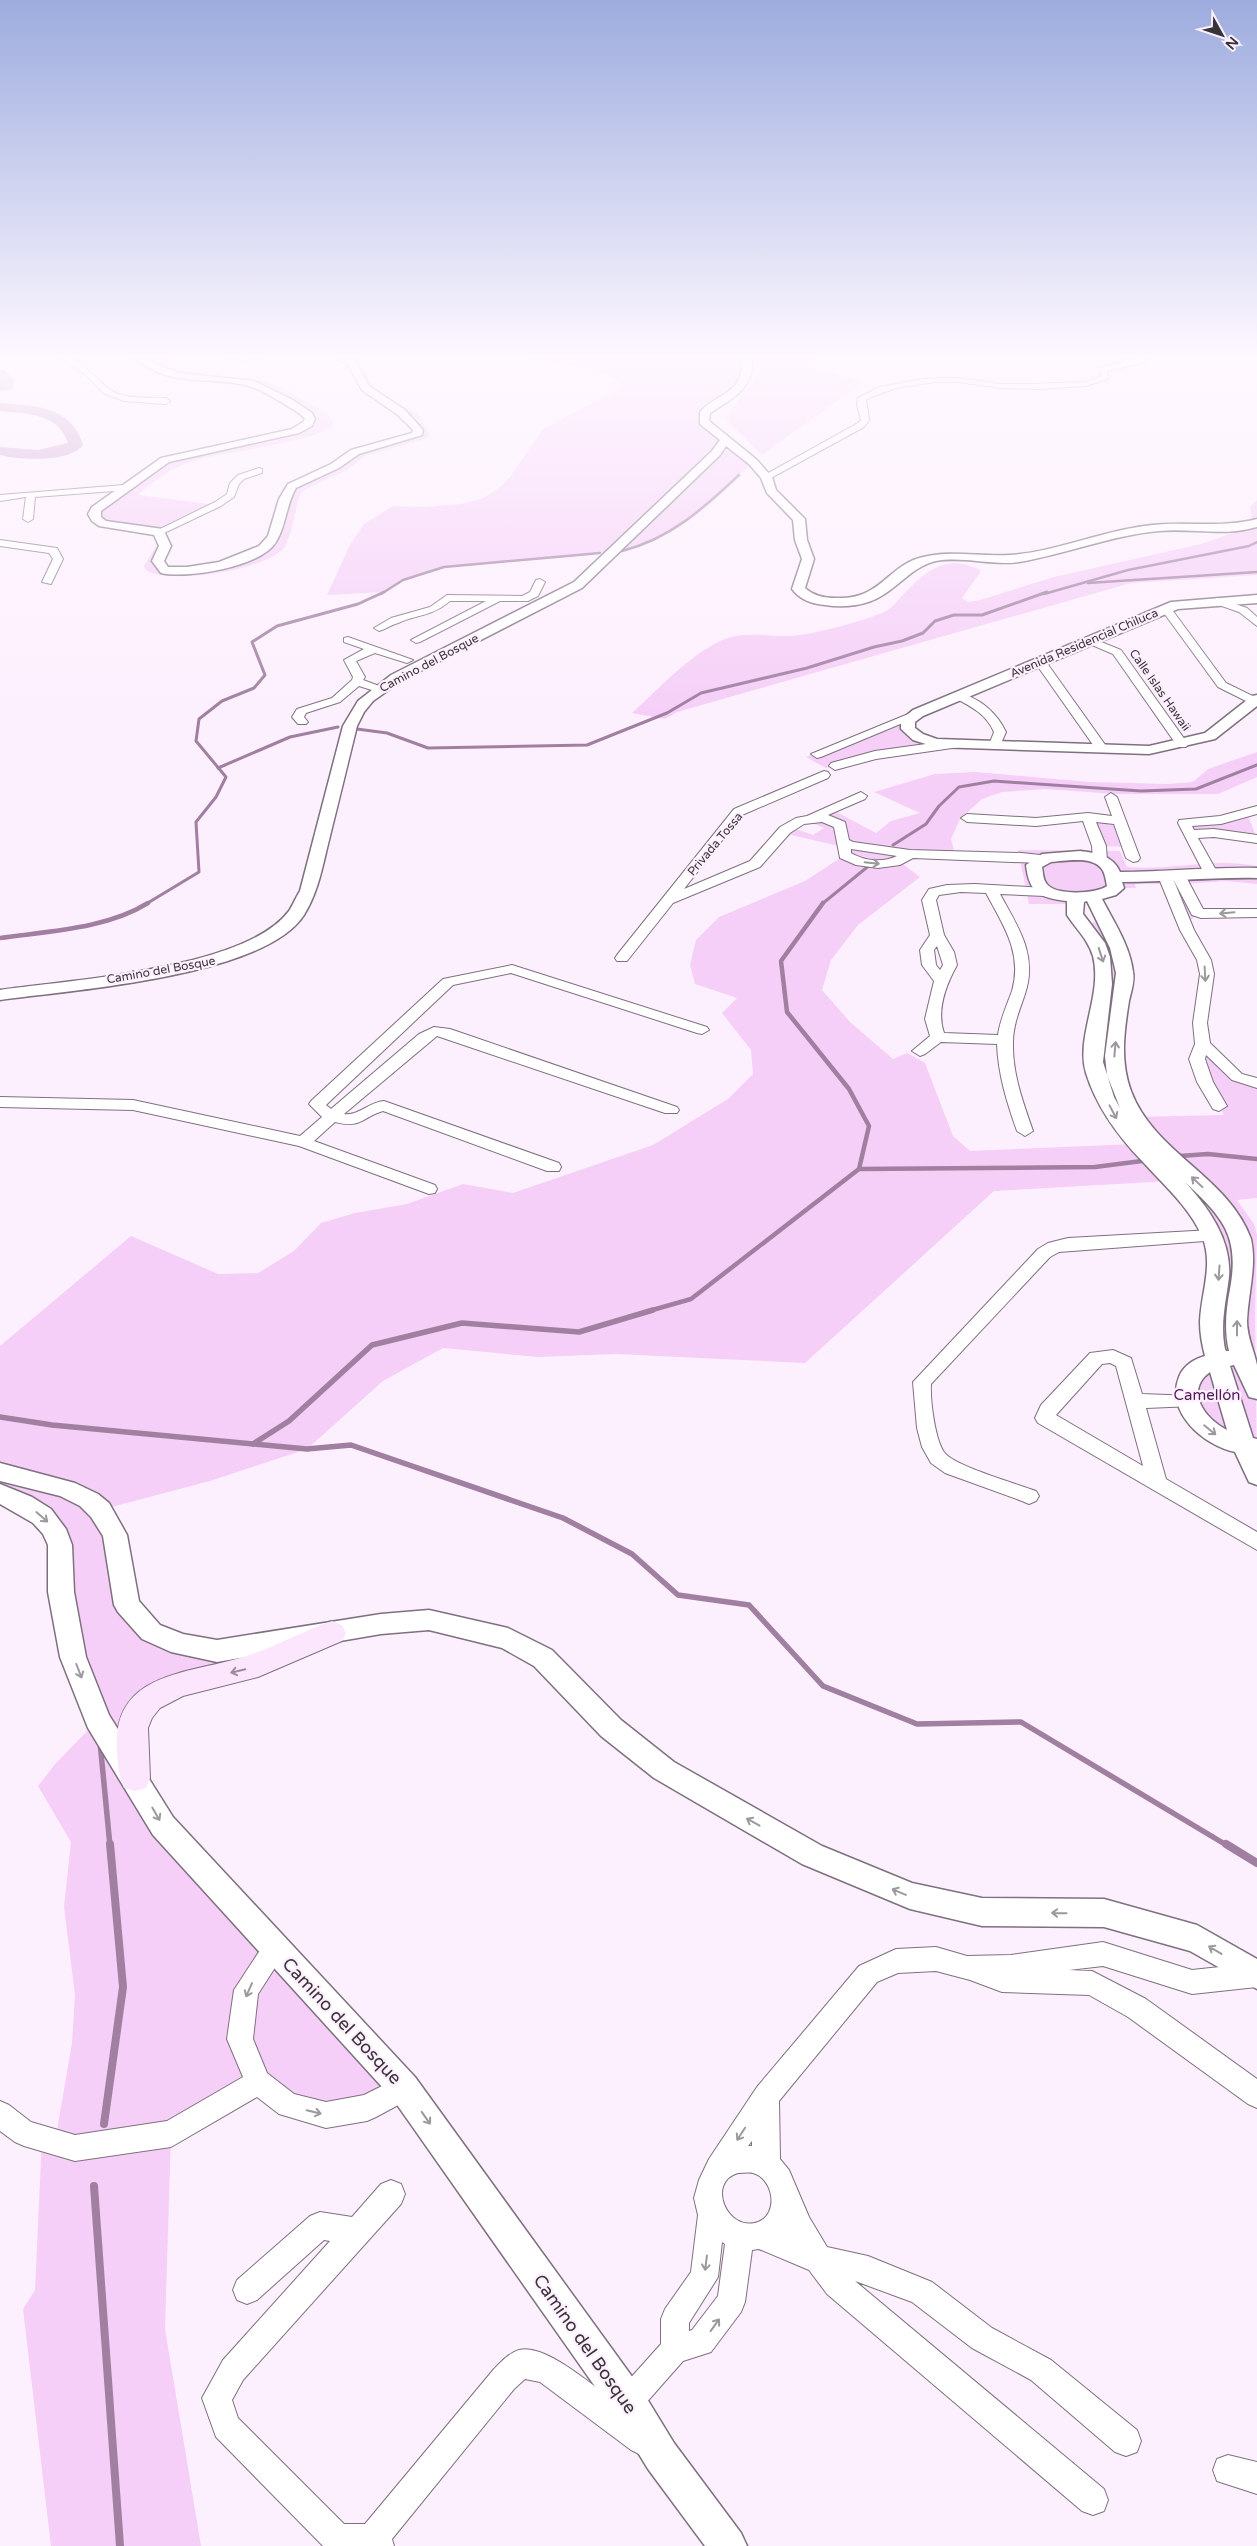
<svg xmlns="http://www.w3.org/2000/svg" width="1257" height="2546" font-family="'Varela Round',sans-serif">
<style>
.green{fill:#f5cff7}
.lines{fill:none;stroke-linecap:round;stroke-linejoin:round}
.stream-far4{stroke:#a07fa1;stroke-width:2.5}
.stream-far3{stroke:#a07fa1;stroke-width:3}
.stream-far2{stroke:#a07fa1;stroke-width:4.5}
.stream-far1{stroke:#a07fa1;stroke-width:5.5}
.stream{stroke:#a07fa1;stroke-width:8}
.river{fill:#cc9fce;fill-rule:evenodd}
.minor-casing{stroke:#7e707f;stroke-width:2}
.tertiary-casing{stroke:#7e707f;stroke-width:3}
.secondary-casing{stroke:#7e707f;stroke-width:2}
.minor{fill:#fff;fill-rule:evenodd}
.tertiary{fill:#fff;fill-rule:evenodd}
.secondary{fill:#fbe6fd;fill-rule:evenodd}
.oneway{stroke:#9c999c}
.oneway2{stroke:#9a8c9b}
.labels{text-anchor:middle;stroke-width:4.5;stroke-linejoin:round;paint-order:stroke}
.far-street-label{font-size:12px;fill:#393339;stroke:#fdf0fe}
.park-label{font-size:15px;fill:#511b55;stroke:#fdf0fe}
.near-street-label{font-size:18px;fill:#393339;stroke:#fdf0fe}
</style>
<rect width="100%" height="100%" fill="#fdf0fe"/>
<g class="green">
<path d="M139,356h20l21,13 19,5 67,7 21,9 41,25 6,9c-13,18 -115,28 -141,37 -20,6 -40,20 -55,34l78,10 -57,27 -56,-8 -7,-15 61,-45 126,-29 27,-15 -56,-36 -75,-7z"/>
<path d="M340,356h13l11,5 6,21 19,18 28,13 13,21 -2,4 -63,18 -18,14 -43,20 -4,4c-4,13 -9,46 -17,55 -21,22 -110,35 -136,22l-3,-5 18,-29 -4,24 17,10 60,-10 31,-13 23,-59 60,-33 68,-21 -5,-14 -33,-20 -26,-37z"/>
<path d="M516,356h222l9,4 -6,28 -38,28 22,24 -8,13 19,-5 17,14 -43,41 -35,26 -44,20 -61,8 -126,10 -41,13 -18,12 -58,3 23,-50 14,-21 29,-18 31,1 37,-3 20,-5 16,-9 13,-13 33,-48 71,-37 8,-8c-21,-22 -77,-16 -106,-28z"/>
<polygon points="746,356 812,356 813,366 863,382 762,455 725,419 760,371"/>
<path d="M1257,500v75l-126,8 -454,129 -12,7 -33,-6c28,-25 54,-55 88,-72 24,-11 46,-4 71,-5 20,-1 78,-16 95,-25 6,-3 12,-11 17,-16 22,-24 45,-43 78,-24l-19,27 6,4 12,-2 74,-23 147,-33 34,-12 17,-15 -2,-10z"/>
<polygon points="918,713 908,729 935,743 826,768 806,757"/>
<polygon points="1257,752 1257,777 1218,794 1116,794 1045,789 1002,792 982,799 960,819 951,839 955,855 911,854 900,862 920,877 858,925 831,960 822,990 850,1022 893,1059 907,1053 925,1063 953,1136 970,1151 1135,1144 1102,1091 1104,981 1086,923 1102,922 1119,948 1114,1054 1135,1117 1224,1115 1206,1082 1204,1047 1257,1085 1257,1198 1237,1200 1254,1224 1257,1235 1255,1310 1257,1476 1252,1466 1186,1401 1218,1359 1218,1253 1170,1181 994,1191 805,1363 616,1354 538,1357 443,1348 383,1381 307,1449 210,1481 100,1510 127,1605 180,1644 276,1643 142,1708 135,1778 404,2088 326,2115 258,2082 171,2134 165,2329 201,2546 51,2546 23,2309 35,2290 42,2138 55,2142 72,2043 75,1995 64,1907 71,1842 38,1786 56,1763 98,1720 54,1529 0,1493 0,1346 131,1236 218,1274 258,1273 294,1251 321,1223 355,1213 407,1204 463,1184 513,1193 653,1145 728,1099 753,1074 751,1050 722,1013 737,998 695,984 690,965 696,940 719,917 805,881 845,855 843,847 783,833 790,827 813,835 824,828 805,820 831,809 876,833 891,821 920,813 874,792 935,774 976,772 1089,782 1168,784 1193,782 1208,769"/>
<polygon points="1247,813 1257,839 1190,834 1184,823"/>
<polygon points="1088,817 1119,821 1129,847 1099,846"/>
<path d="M1018,850l102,1 7,16c44,4 86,-10 130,-1v18l-31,-3 -42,3 12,32 -7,5 -24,-37h-30l1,4h-20l-40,16h-47z"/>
</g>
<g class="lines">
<g class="stream-far4">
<path d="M622,551c48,-12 82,-43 117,-76"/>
<polyline points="1088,583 1257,572"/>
<polyline points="381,594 403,580 444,567 600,553"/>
<polyline points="1044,594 1128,570 1249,546 1257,542"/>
</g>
<g class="stream-far3">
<polyline points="357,729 387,733 428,748 587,745 667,713 701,693 807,668 874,647 902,641 923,633 935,621 954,615 982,615 1047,592"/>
<polyline points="218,768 290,737 338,727"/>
<polyline points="893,845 926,824 939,806 959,787 994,781 1141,791 1196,789 1257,765"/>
<polyline points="146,904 199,872 196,822 216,797 226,777 196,741 199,719 222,701 254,688 265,675 252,642 277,626 358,604 384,592"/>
<polyline points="822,904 871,864"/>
</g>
<g class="stream-far2">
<polyline points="823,903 781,961 787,1012 849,1089 869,1126 859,1169"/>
<path d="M0,938c49,-7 106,-9 148,-35"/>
<polyline points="1180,1156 1208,1154 1257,1159"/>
<polyline points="649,1311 691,1299 859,1169 1095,1167 1142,1161"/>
</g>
<g class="stream-far1">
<polyline points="0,1417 52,1425 307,1449 351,1445 563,1518 632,1554 678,1595 749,1605 823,1686 917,1724 1021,1722 1228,1846"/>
<polyline points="253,1444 289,1421 372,1345 462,1323 579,1332 653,1310"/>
<polyline points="100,1742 110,1846"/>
</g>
<g class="stream">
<polyline points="1226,1844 1257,1863"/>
<polyline points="104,2124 123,1987 110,1844"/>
<polyline points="94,2186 120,2546"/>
</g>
<g class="river">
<polygon points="0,369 5,370 14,380 12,389 0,391"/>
<path d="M0,403c35,3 71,2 83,42 -13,18 -64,15 -83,10v-8l38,3 30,-7c-9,-30 -42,-29 -68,-32z"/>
</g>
<g class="minor-casing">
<g id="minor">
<path d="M59,356c24,0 34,23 52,34 15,10 38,7 55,8l4,3 -4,3 -42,-3 -19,-7 -18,-18z"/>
<polygon points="226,356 262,356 262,357 242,361"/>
<polygon points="1143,356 1154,356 1141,363 1107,371 1108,379 1086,386 1041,389 1000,388 958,382 935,382 896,388 866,399 869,420 864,427 769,479 761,477 858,423 861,420 857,405 858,398 880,387 922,379 958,378 1000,384 1032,384 1086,382 1101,376 1100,368"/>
<polygon points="259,468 262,469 262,473 244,479 239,484 234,497 221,506 162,534 154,532 215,502 227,494 230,483 238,475"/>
<polygon points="124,485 127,486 127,490 35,497 33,519 28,522 23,519 26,497 0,501 0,495"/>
<polygon points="0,540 57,548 63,559 51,584 42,582 53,559 49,553 0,546"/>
<path d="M540,579l5,3 -7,14 -10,5h-28l-80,41 -4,1 -5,-3 75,-39h-36c-19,16 -32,13 -52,22 -7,2 -12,6 -19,8l-5,-3 17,-10 39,-11 17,-12 75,1 8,-4 6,-12z"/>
<polygon points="1217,598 1247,608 1257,617 1257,626 1239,612 1213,603 1212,601"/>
<polygon points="1166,606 1170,607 1226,683 1257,698 1257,704 1250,703 1218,687 1161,609"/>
<polygon points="348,637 413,660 407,663 375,653 356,661 365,677 363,680 382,687 382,691 378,692 359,686 340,702 306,713 304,717 308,722 306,724 298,724 292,717 297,709 332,698 352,680 353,677 344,660 364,649 344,642 344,638"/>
<polygon points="1089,637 1121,650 1188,744 1186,747 1178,747 1113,654 1085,642 1085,638"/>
<polygon points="1040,658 1044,659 1106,746 1106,752 1098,752 1034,661"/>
<path d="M959,693c21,5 38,20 47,39l-7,16h-8l-2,-3 5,-13c-8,-18 -22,-25 -39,-34v-4z"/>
<polygon points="918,710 922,711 922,715 821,757 817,758 811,754"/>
<polygon points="955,740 961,744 959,747 876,759 835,770 829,766 831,763 875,751"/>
<path d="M824,771l4,1 2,3 -2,3 -86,37 -58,74 66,-28 30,-34 16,-9 11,-2 54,-24 6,4 -2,3 -37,16 17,7 4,18 4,2 57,8 112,3 18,2 7,4 -7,4 -127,-5 -13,7 -22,3 -22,-3 -16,-7 -6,-31 -12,-5 -18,2 -14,9 -30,34 -87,36 -46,58h-10l-2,-3 2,-3 117,-146zM851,849l46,7c-15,7 -32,5 -46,-3z"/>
<polygon points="1111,793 1117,797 1140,858 1138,861 1133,862 1126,858 1114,824 1096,822 1106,846 1107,861 1100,865 1093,861 1092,846 1083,821 1036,826 967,822 961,818 967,814 1036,818 1088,813 1112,816 1105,797"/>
<polygon points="1257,806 1257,814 1221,824 1192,826 1194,830 1214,829 1257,835 1257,843 1214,837 1198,838 1217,872 1215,875 1205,875 1178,823 1179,820 1220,816"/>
<polygon points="1178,871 1185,875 1203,909 1257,909 1257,917 1201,918 1192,915 1171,875"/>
<polygon points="1165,872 1172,876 1194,930 1211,960 1214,974 1207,1023 1210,1043 1242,1074 1257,1078 1257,1088 1232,1080 1206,1055 1205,1059 1213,1082 1227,1106 1219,1111 1213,1109 1197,1082 1189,1059 1195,1044 1193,1023 1200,974 1197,960 1180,930 1158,876"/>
<path d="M975,884l70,4 7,4 -7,4 -45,-2c18,33 38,61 25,100 -5,15 -12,31 -12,48 -1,31 10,60 20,89l-8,5 -8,-5c-10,-28 -19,-57 -20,-87l-56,-2 -16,12 -5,2 -8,-5 18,-15 -5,-17 9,-38 -12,-16 -2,-15 10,-15 -8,-35 7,-11 18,-4zM961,892l25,1c17,32 37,60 26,98 -5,14 -12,29 -14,44l-54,-2c-8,-23 2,-48 13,-68l-3,-13 -10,-17 -8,-35 3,-5zM937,946l6,19 -3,5 -4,-5 -2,-15z"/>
<path d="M512,965l195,62 2,3 -7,4 -5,-1 -186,-60 -58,12 -127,120 5,4 88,-75 15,-7 16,2 227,78 2,3 -2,3h-12l-228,-77 -93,78c15,2 25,-12 40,-13l175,62 2,4 -2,4h-12l-164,-60c-21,6 -21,18 -48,11l-21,19 121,44 2,4 -2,4 -6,1 -130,-48 -166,-36 -133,-3v-10l133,3 167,36 22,-19 -13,-13 2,-3 132,-122z"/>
<path d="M1212,1230l6,2 3,4 -3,4 -159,12 -9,5 -119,127c-1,16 4,55 13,68 9,14 74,32 92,39l3,5 -3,5 -7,3 -7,-3 -77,-28 -14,-10 -9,-16 -5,-19 -4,-46 125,-133 10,-6 20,-5z"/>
<path d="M1113,1350l18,8 11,36 51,2 2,5 -2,5 -47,2 20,71 91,53v18l-219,-127 -3,-5 6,-13 49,-52zM1110,1363l6,3 27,100 -87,-51 46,-51z"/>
<polygon points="275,1937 284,1941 287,1949 258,1994 253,2039 267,2073 294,2094 326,2102 364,2095 404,2075 413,2079 417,2088 413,2097 376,2117 367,2121 326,2128 279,2114 257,2097 171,2147 75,2161 24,2146 15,2142 0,2131 0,2101 9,2105 31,2122 75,2135 167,2121 243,2077 227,2039 234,1990 266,1941"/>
<path d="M1103,1942l89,28 65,-7v24l-65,7 -89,-28 -34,4 23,1 54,28 111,80v29l-9,-4 -120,-87 -39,-22 -87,-3 -32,-12 -34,-9 -38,2 -21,9 -98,119 1,58 9,11 20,47 18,30 41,9 64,26 60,46 59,32 86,70 4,11 -4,11 -11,4 -11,-4 -84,-72 -59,-32 -60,-46 -57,-21 249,208 4,11 -4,11 -11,4 -11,-4 -255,-217 -18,-24 -50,-21 -7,1 -7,52 -4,10 -30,40 -28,9 -45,51 -6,3 19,15 5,10 -5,10 -10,5 -10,-5 -91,-68 -15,-3 -11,10 -122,150 2,7h-71l-107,-109 -14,-39 21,-38 107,-119 -6,-1 -67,60 -10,4 -10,-4 -4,-10 4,-10 73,-64 10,-4 32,5 29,-33 10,-4 10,4 4,10 -4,10 -158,176 -11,20 6,18 106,106h21l129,-155c7,-7 15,-16 25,-19 26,-7 74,36 95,51l4,-9 43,-48v-25l4,-10 26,-37 7,-57 -4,-17 5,-18 10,-21 48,-72 102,-121 37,-17 40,-2 31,9 44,-1zM752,2141v5h-4zM738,2173c5,0 11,-1 15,0 21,6 26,41 5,49 -31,11 -52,-40 -20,-49zM722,2242l3,2 -7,52 -26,34 -3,1v-8l29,-46z"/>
<polygon points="1228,2455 1257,2462 1257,2494 1217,2481 1213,2470 1217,2459"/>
</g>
</g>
<g class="tertiary-casing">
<g id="tertiary">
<path d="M134,356h12l9,8 24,9 75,8 37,18 21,14 3,6 -3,7 -13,7 -130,29 -68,49v6l5,4 57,8 8,17 -7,15 4,6h19l32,-5 40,-16 9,-10 11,-37 9,-15 43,-20 20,-14 61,-17 1,-3 -15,-15 -36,-25 -13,-24 -14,-10h12l9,7 13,23 36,24 18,20 -1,5 -63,19 -20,14 -43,20c-10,17 -10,38 -20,54 -15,25 -89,37 -115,31l-9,-12 7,-15 -5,-11 -55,-9 -7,-5 -4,-7 4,-7 69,-49 131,-29 11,-7 2,-3c-5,-7 -15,-11 -22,-16 -11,-6 -22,-14 -35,-17 -38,-11 -83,3 -114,-30z"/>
<path d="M735,356h13l4,4c2,29 -21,39 -42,53l-1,8 48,39 15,17 4,13 29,29 2,21 7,19 -9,29c9,8 19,10 31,10 46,2 51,-33 87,-41 29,-7 57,0 87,-2 45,-3 89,-23 134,-29 39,-6 74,3 113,-7v8c-33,10 -64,1 -98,4 -47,4 -92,23 -140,31 -27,4 -56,-6 -83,-1 -22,5 -35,23 -53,34 -17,11 -39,13 -58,10 -13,-1 -26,-6 -33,-16l10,-30 -7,-19 -2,-20 -26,-27 -6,-15 -12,-14 -23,-18 -6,9 -138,133 -181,93 -28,20 -9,11 -7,14c-9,37 -18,74 -27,110 -7,27 -11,55 -26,79 -40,62 -233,75 -304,85v-10c70,-10 246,-21 289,-79 4,-6 7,-14 11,-20l43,-165 15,-25 33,-26 183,-93 138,-131 8,-11 -20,-16v-12c17,-19 44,-18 42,-51z"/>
<polygon points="1257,595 1257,603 1178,609 923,716 915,722 915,728 923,734 937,739 1149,746 1205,733 1252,696 1257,695 1257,706 1215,739 1149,754 935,747 913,740 901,729 901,720 913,710 1171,602"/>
<path d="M1080,851c16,2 33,4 40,21 46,0 91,-5 137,-4v10c-45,-1 -89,4 -135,4l2,6 -8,7 -14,4c12,23 28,47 31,73 2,9 -2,20 -4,29 -5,31 -9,60 2,90 23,62 98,86 120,148 6,27 -3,55 -4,82 0,16 7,29 10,44 0,11 0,24 0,34l-8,-2 -15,-32 -4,1 23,72 4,1v46l-8,-3 -14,-30c-32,-7 -70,-40 -56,-75 4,-11 15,-18 26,-21 -3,-11 -5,-23 -5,-34 1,-30 14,-57 2,-86 -13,-29 -38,-51 -59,-74 -25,-26 -46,-54 -57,-89 -11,-36 17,-78 7,-117 -5,-17 -17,-27 -26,-41v-14c-27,-3 -38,-8 -41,-36l16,-11zM1051,862c14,-1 40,-6 50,6 4,4 5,13 6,18 -11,8 -53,10 -61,-3 -3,-4 -3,-11 -4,-16zM1087,901l23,47 6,25 -11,83 2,19 13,33 -6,-11 -11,-35 9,-78 -2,-27 -5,-14 -22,-29 1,-12zM1185,1182c37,35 55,53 45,107 -4,21 -6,41 -1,62h-3l-1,-2c-5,-25 1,-47 4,-72 3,-37 -21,-70 -44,-95zM1210,1372l17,58c-22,-11 -43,-39 -17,-58z"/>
<polygon points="0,1463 75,1483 98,1494 109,1503 127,1535 139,1601 160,1625 183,1634 217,1640 381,1614 429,1610 508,1628 552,1650 621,1720 674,1762 822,1846 912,1883 982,1898 1104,1899 1197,1925 1257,1959 1257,1989 1190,1951 1104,1927 982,1926 910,1909 802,1864 654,1778 601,1736 534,1666 502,1648 429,1630 381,1634 217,1662 171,1652 142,1639 118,1612 114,1605 103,1536 91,1517 80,1506 60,1496 0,1481"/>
<polygon points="0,1484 32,1497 51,1509 66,1529 72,1545 74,1592 86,1657 109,1715 173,1817 415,2077 641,2389 674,2443 741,2533 747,2546 705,2546 648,2469 615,2415 393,2099 153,1835 88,1728 60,1657 48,1592 48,1545 43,1534 33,1523 0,1504"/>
</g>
</g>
<g class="secondary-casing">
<path id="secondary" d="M332,1621l10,4 4,8 -4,8 -84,36 -75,19 -23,12 -8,10 -4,10 2,50 -4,10 -11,3 -11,-3c-6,-14 -7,-30 -7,-45 -1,-72 77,-70 126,-86 31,-9 59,-26 89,-36z"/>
</g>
<use href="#minor" class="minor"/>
<use href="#tertiary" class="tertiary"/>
<use href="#secondary" class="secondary"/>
</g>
<defs><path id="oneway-shaft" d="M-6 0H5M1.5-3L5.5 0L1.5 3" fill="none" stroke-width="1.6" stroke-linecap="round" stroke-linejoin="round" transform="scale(1.25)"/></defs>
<g class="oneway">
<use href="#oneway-shaft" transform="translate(872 863) rotate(6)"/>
<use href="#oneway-shaft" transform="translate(1227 913) rotate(175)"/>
<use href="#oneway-shaft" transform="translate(1101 955) rotate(72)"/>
<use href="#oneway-shaft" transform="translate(1205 974) rotate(87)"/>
<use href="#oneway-shaft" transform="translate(1115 1049) rotate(-85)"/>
<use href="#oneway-shaft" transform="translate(1113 1112) rotate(62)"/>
<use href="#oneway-shaft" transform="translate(1197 1182) rotate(-137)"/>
<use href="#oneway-shaft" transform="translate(1219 1273) rotate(94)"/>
<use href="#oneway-shaft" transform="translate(1237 1328) rotate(-90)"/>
<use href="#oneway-shaft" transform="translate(1210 1430) rotate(39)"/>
<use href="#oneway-shaft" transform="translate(42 1517) rotate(41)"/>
<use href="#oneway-shaft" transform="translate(79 1671) rotate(69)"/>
<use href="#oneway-shaft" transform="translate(156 1814) rotate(60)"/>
<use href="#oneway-shaft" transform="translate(753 1822) rotate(-151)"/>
<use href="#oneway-shaft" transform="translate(899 1892) rotate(-157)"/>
<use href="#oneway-shaft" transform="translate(1059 1913) rotate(-179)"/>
<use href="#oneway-shaft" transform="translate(1215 1950) rotate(-149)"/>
<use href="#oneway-shaft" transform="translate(249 1990) rotate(114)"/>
<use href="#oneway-shaft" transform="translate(314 2112) rotate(14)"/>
<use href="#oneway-shaft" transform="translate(426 2118) rotate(55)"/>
<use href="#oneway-shaft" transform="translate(741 2134) rotate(123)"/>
<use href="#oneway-shaft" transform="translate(706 2263) rotate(97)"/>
<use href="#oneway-shaft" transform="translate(715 2325) rotate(-54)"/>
</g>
<use class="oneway2" href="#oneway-shaft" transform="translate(238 1671) rotate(166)"/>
<linearGradient id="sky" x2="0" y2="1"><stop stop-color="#9dacde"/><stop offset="0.5" stop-color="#fef8ff"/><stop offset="1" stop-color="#fef8ff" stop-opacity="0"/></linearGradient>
<rect width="1257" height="713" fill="url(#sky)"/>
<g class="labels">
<g class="far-street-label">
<text transform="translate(1084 643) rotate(-23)" y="4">Avenida Residencial Chiluca</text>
<text transform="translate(429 663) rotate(-28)" y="4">Camino del Bosque</text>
<text transform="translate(1160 690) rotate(55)" y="4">Calle Islas Hawaii</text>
<text transform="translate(715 844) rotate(-50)" y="4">Privada Tossa</text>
<text transform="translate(161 970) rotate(-10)" y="4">Camino del Bosque</text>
</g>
<g class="park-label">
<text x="1207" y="1400">Camellón</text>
</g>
<g class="near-street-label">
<text transform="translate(342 2021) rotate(47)" y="6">Camino del Bosque</text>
<text transform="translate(585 2344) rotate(55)" y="6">Camino del Bosque</text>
</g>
</g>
<g transform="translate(1222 35) rotate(130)" stroke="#fdf0fe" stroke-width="4" paint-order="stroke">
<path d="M0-4L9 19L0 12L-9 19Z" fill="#393339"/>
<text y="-8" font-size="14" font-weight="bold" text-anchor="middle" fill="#393339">N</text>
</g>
</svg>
